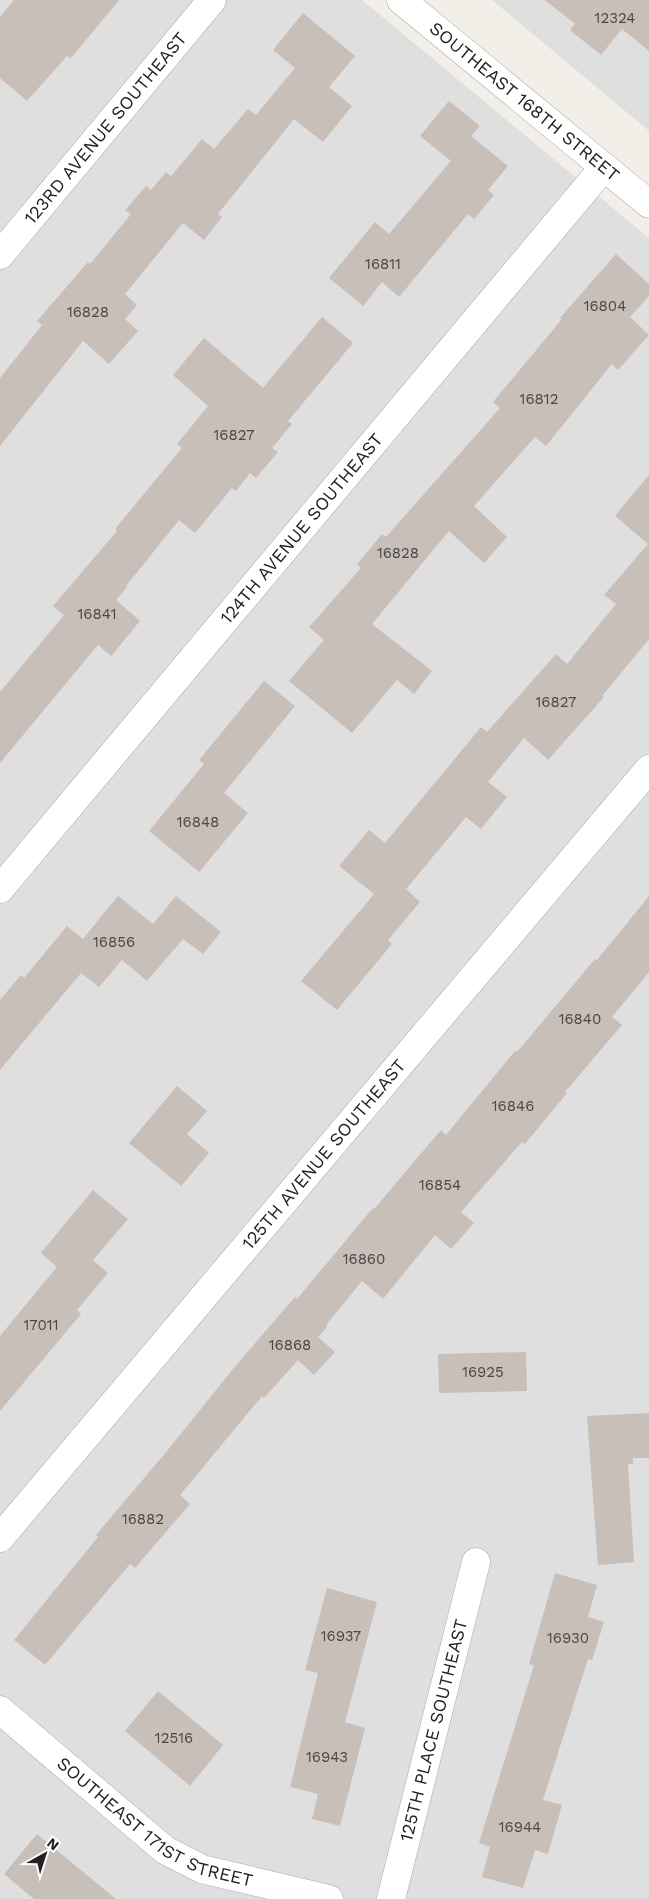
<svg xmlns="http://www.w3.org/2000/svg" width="649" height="1899" font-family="'Work Sans',sans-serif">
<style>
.residential{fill:#e0dfdf}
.building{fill:#c7bfb8}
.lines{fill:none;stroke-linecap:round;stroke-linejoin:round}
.minor-casing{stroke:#a9a9a9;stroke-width:29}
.minor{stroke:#fff;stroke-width:28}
.labels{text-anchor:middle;stroke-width:4.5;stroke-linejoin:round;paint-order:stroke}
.number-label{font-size:15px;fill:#4b4948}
.street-label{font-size:18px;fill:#222;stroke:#fff}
</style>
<rect width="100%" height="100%" fill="#f2efe9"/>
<g class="residential">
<polygon points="0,0 362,0 649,238 649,1899 0,1899"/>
<polygon points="492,0 649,0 649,131"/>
</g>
<g class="building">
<polygon points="14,0 119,0 71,58 67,56 27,101 0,78 0,17"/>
<polygon points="545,0 649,0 649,51 622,29 601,55 570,30 575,24"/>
<polygon points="303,13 355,56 329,87 352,106 323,142 294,119 218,214 222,217 204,240 183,223 125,294 137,305 125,319 138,331 109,364 83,341 0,446 0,378 42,325 37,321 88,262 90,264 131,214 125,210 146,186 151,190 166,172 171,176 202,139 214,149 248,109 256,115 295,68 273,50"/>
<polygon points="449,101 480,126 471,136 508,166 488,190 494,195 474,219 468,214 399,297 382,282 363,306 329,278 375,222 389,234 451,161 420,136"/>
<polygon points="616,254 649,284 649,296 630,317 649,335 618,370 612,364 546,446 535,437 474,506 507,537 484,563 449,531 372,624 432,671 414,694 397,680 352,733 289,681 324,640 309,627 361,568 357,564 382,534 386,537 500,408 493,402 562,319 560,318"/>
<polygon points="322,317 353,343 288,421 292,424 272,448 278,452 256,478 250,473 236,491 232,488 195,533 179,520 126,586 127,587 116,600 140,621 111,656 98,645 0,763 0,692 64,615 53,606 117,531 115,529 182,448 177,444 208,406 173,375 204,338 263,388"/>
<polygon points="649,475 649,639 602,696 604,697 548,760 524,738 488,782 507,797 481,829 466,817 406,889 420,902 388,940 392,944 337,1010 301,981 374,894 339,866 369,830 385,843 481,727 487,732 556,654 567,664 616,604 604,595 648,544 615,516"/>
<polygon points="264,681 295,706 224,793 248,813 199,872 149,831 204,764 199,760"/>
<polygon points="118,896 153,924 176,896 221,932 203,954 183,939 147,981 122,960 99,987 81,973 0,1070 0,1000 21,975 24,978 67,926 83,939"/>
<polygon points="649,896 649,972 612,1017 622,1025 565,1092 567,1093 525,1144 522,1142 461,1212 474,1223 451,1249 435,1235 383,1299 362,1281 326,1325 327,1327 318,1337 335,1352 314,1375 298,1360 264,1398 262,1396 180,1495 190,1504 135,1568 130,1564 45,1665 14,1640 98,1537 96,1535 167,1451 233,1369 295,1297 297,1299 373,1208 374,1209 441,1130 446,1135 515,1051 517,1052 595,959 597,960"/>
<polygon points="177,1086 207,1111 187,1134 209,1153 181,1186 129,1143"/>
<polygon points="93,1190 128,1219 93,1260 108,1273 77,1310 81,1314 0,1411 0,1336 57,1267 41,1253"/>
<polygon points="526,1352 527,1391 439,1393 438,1354"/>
<polygon points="649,1413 649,1458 633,1458 633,1464 628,1464 634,1562 598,1565 587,1416"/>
<polygon points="555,1573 597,1585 588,1617 604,1622 592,1660 588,1659 543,1800 562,1805 548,1854 535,1850 523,1888 482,1877 490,1847 479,1843 534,1665 529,1664"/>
<polygon points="327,1588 377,1602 345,1722 365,1728 340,1826 312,1819 318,1794 290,1787 318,1673 305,1670"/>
<polygon points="158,1691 223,1745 190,1786 125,1731"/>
<polygon points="37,1834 116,1899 34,1899 4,1874"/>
</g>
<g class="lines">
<g class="minor-casing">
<g id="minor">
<path id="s1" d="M401,0l248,204"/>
<path id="s2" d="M0,255l212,-255"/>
<path id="s3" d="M0,889l604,-722"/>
<path id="s4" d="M0,1538l649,-769"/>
<path id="s5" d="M0,1710l165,140 37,19 127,30"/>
<path id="s6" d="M391,1899l85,-337"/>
</g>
</g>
<use href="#minor" class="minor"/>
</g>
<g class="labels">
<g class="number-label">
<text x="615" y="23">12324</text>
<text x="383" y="269">16811</text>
<text x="605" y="311">16804</text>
<text x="88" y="317">16828</text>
<text x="539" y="404">16812</text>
<text x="234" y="440">16827</text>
<text x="398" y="558">16828</text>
<text x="97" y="619">16841</text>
<text x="556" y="707">16827</text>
<text x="198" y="827">16848</text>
<text x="114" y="947">16856</text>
<text x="580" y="1024">16840</text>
<text x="513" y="1111">16846</text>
<text x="440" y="1190">16854</text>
<text x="364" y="1264">16860</text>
<text x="41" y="1330">17011</text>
<text x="290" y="1350">16868</text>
<text x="483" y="1377">16925</text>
<text x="143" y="1524">16882</text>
<text x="341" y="1641">16937</text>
<text x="568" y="1643">16930</text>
<text x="174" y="1743">12516</text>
<text x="327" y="1762">16943</text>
<text x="520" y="1832">16944</text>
</g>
<g class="street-label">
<text dy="6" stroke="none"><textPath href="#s1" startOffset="160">SOUTHEAST 168TH STREET</textPath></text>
<text dy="6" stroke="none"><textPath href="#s2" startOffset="165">123RD AVENUE SOUTHEAST</textPath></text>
<text dy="6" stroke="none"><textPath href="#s3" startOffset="470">124TH AVENUE SOUTHEAST</textPath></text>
<text dy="6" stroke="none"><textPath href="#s4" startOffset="502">125TH AVENUE SOUTHEAST</textPath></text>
<text dy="6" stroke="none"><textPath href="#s6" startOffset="174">125TH PLACE SOUTHEAST</textPath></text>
<text dy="6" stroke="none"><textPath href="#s5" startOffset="194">SOUTHEAST 171ST STREET</textPath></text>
</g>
</g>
<g transform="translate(45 1854) rotate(39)" stroke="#ffffff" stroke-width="4" paint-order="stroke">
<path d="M0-4L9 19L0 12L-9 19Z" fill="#222222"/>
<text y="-8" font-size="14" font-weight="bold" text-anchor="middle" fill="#222222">N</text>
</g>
</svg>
